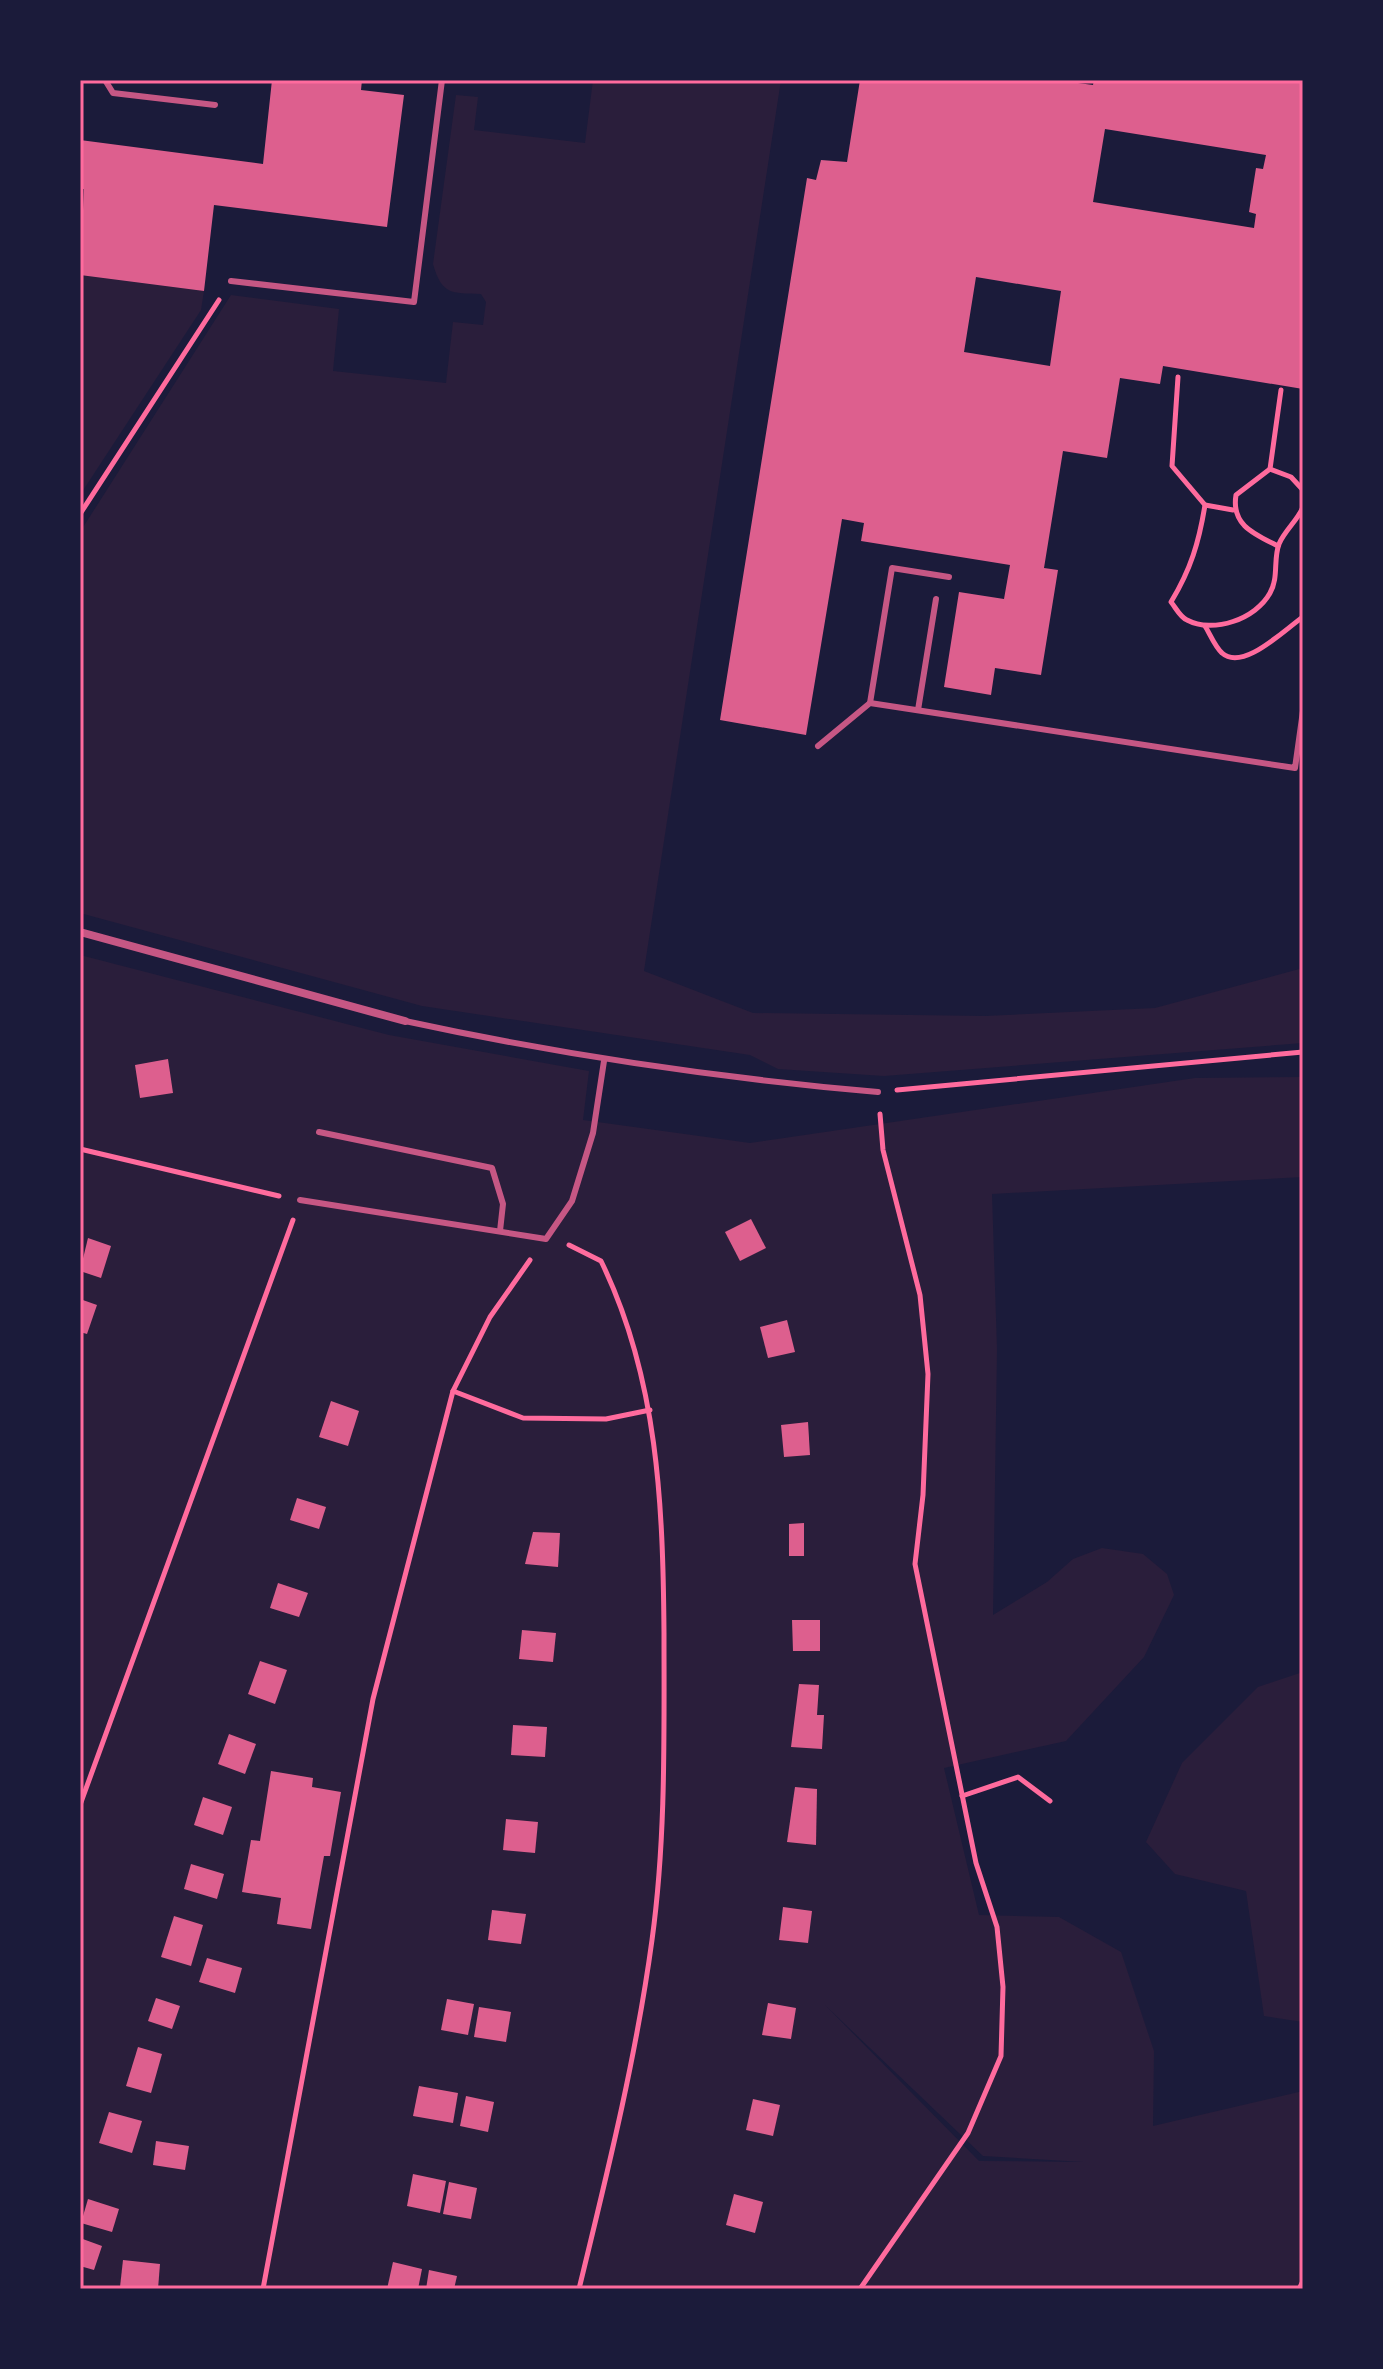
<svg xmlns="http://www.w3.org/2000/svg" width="1383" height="2369" font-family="'Work Sans',sans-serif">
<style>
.green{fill:#2a1e3b;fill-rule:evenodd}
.building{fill:#dd5f8e;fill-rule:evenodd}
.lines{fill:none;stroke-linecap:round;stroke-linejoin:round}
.path{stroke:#ff6b9d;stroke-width:5}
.service{stroke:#c65784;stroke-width:6}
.minor{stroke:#c65784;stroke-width:8}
.neatline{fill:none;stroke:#ff6b9d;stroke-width:3}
</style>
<rect width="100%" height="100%" fill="#1b1b3a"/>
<g class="green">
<path d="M593,80h188l-137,891 109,42 232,3 170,-8 148,-40v75l-419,33 -106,-7 -28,-14 -328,-49 -342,-93v-381l151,-237 108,14 -6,62 113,12 7,-61 30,3 3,-23 -5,-8c-30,-1 -39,1 -48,-30l23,-169 22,2 -4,33 111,13z"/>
<polygon points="80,275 204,291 201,310 80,495"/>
<path d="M80,955l309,80 200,36 -6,49 167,23 445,-65 108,-1v100l-311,17 5,155 -4,266 54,-33 26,-23 29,-11 41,6 24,20 7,21 -30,62 -78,84 -122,27 35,147 80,2 62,35 33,99 -1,75 150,-35v198h-1223zM825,2005l158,151 101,6 -105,-1z"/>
<polygon points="1303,1672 1303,2022 1264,2016 1246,1891 1175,1874 1146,1842 1182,1763 1258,1687"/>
</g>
<g class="building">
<polygon points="272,80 362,80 361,90 404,95 387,227 214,205 204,291 80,275 84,189 80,189 80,140 263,164"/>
<path d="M860,80h218v3l15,2 1,-5h209v309l-140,-23 -3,18 -40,-6 -13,80 -44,-7 -19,117 14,2 -17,105 -46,-7 -4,27 -47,-8 15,-95 45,7 6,-34 -149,-24 3,-18 -22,-4 -36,216 -86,-15 87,-542 9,2 5,-20 26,2zM1105,129l161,26 -3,14 -7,-1 -7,44 7,2 -2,14 -161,-26zM976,277l85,14 -11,75 -86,-14z"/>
<polygon points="168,1059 173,1093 140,1098 135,1065"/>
<polygon points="751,1219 766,1248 740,1261 725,1232"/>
<polygon points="88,1238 111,1246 101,1278 80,1271"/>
<polygon points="80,1299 97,1305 87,1334 80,1332"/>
<polygon points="787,1320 795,1352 768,1358 760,1327"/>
<polygon points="331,1401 359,1411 348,1446 319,1437"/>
<polygon points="808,1422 810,1455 784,1457 781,1425"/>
<polygon points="297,1498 326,1507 319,1529 290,1520"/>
<polygon points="804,1523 804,1556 789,1556 789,1524"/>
<polygon points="533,1532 560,1533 558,1567 525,1564"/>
<polygon points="278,1583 308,1593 299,1617 270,1608"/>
<polygon points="792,1620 820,1620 820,1651 793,1651"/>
<polygon points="522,1630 556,1633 553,1662 519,1659"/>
<polygon points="260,1661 287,1670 275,1704 248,1694"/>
<polygon points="799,1684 819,1685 817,1715 824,1715 822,1749 791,1747"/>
<polygon points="513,1725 547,1727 545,1757 511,1755"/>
<polygon points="229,1734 256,1744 245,1774 218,1764"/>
<polygon points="271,1771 313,1778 312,1787 341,1792 330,1856 324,1856 311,1929 277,1924 281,1898 242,1892 251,1840 260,1841"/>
<polygon points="795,1787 817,1789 816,1845 787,1842"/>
<polygon points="203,1797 232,1807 223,1835 194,1825"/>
<polygon points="506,1819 538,1822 535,1853 503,1850"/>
<polygon points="191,1864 224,1874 217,1899 184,1889"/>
<polygon points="783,1907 812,1911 808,1943 779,1940"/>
<polygon points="492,1910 526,1914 521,1944 488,1940"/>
<polygon points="174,1916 203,1925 191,1966 161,1957"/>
<polygon points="207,1958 242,1968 235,1993 199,1982"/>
<polygon points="156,1998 180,2006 172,2029 148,2021"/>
<polygon points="447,1999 474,2004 468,2035 441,2030"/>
<polygon points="768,2003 796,2008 791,2039 762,2035"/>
<polygon points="479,2007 511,2012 506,2042 474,2037"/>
<polygon points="138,2047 162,2054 151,2093 126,2086"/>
<polygon points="419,2086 458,2093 453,2123 413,2116"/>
<polygon points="466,2096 494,2102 488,2132 460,2126"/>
<polygon points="753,2099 780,2105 773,2136 746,2130"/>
<polygon points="109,2112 142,2121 132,2153 99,2143"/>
<polygon points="156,2141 189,2146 185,2170 153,2165"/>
<polygon points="413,2174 446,2181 440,2213 407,2206"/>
<polygon points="449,2182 477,2188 471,2219 443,2214"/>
<polygon points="734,2194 763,2202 755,2233 726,2225"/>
<polygon points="88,2199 119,2209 112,2232 81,2223"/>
<polygon points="80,2238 102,2246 94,2270 80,2266"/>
<polygon points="123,2260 160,2264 158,2289 120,2287"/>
<polygon points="393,2262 422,2269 418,2289 387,2289"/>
<polygon points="429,2270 457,2276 454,2289 426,2289"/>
</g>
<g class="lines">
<g class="path">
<path d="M1178,377l-6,89 33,39c-6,37 -14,64 -34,97 5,6 9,15 16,18 26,14 69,-1 83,-27 9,-16 3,-33 9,-49 6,-14 19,-24 24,-37"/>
<polyline points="1281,390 1270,469 1291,477 1303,490"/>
<path d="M1270,469l-34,26c-5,30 18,39 42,51"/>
<polyline points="1205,505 1233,510"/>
<polyline points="80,514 219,300"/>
<path d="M1205,626c5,8 10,21 17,27 21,19 63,-24 81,-36"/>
<polyline points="897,1090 1303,1052"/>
<polyline points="80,1149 279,1196"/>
<path d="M569,1245l32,16c57,117 62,244 63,372 0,102 2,205 -12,307 -16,118 -45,234 -73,349"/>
<polyline points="453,1391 523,1418 606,1419 650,1410"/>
<polyline points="962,1796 1018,1777 1050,1801"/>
<polyline points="80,1805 293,1220"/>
<polyline points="263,2289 373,1699 453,1391 490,1317 530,1260"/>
<polyline points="860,2289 968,2133 1001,2056 1003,1987 997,1927 976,1863 915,1564 923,1495 928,1374 920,1295 883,1150 880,1114"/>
<polyline points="1299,2289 1303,2281"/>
</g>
<g class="service">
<polyline points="105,80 113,93 215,105"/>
<polyline points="231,281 414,302 442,80"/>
<polyline points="870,703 892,568 949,577"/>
<polyline points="918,710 936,599"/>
<polyline points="818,746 870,703 1295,768 1303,711"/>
<path d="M405,1021c157,34 313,57 473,71"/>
<polyline points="319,1132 492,1168 503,1204 500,1231"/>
<polyline points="300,1200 546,1239 572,1201 593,1133 604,1061"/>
</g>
<polyline class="minor" points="80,932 405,1021"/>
</g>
<rect width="1383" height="2369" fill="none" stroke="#1b1b3a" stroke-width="164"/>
<rect x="82" y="82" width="1219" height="2205" class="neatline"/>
</svg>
